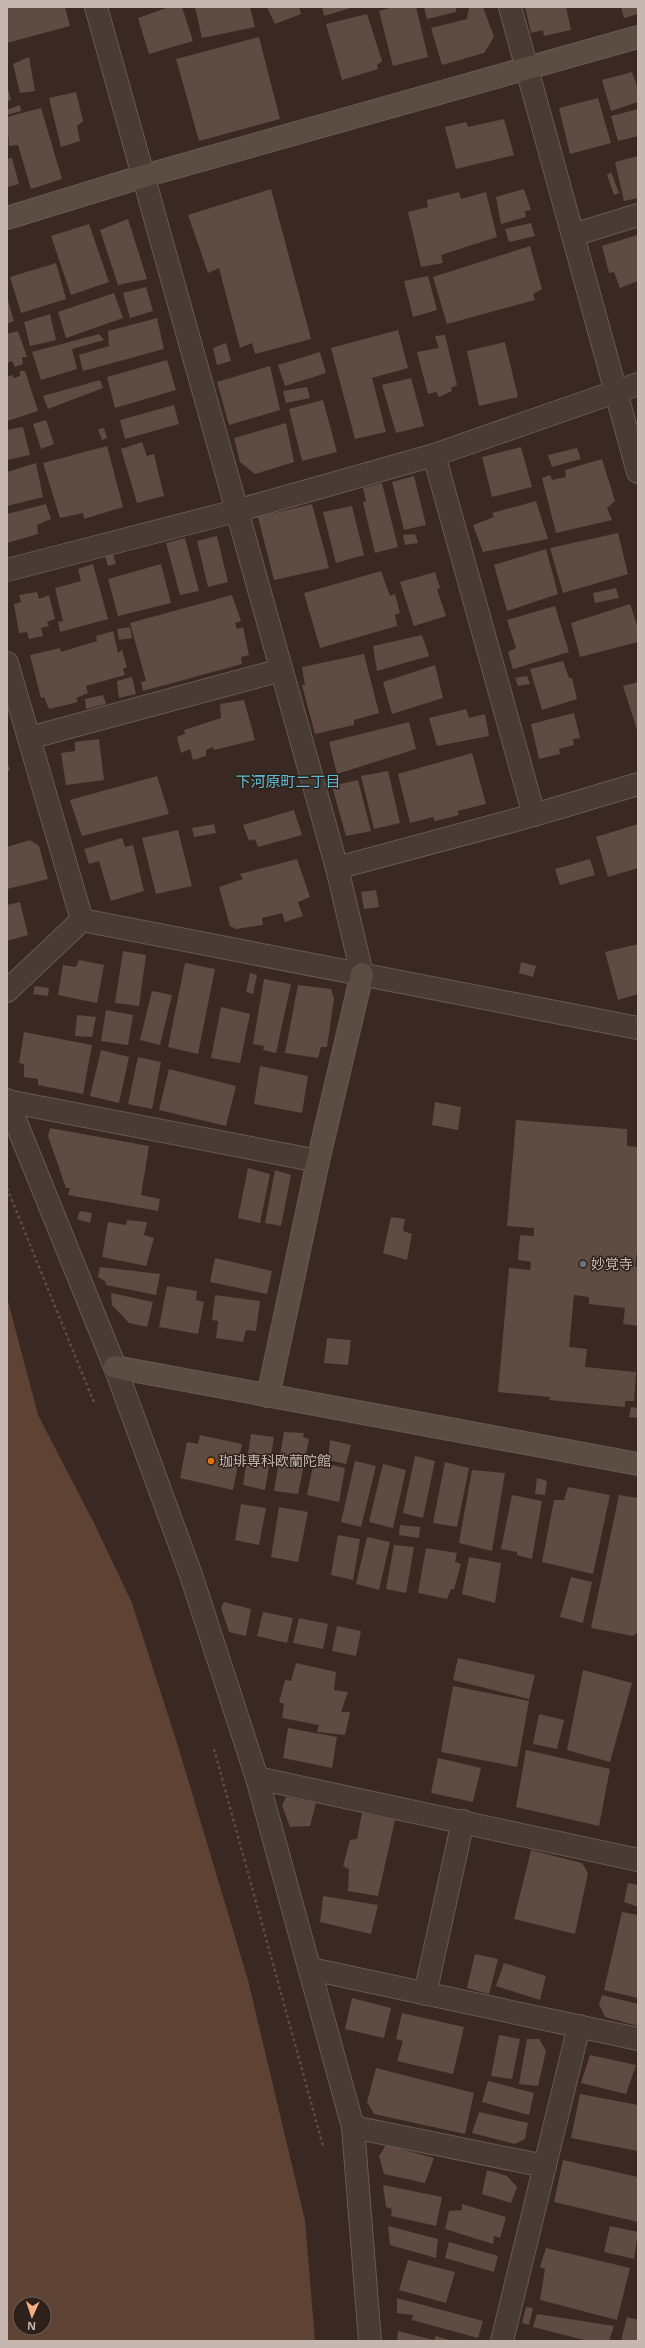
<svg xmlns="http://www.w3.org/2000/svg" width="645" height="2348" font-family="'Open Sans','Noto Sans JP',sans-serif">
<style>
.water{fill:#5e4233;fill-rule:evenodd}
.building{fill:#5e4c43}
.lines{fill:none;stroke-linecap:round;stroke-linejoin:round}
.street-casing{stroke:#675a53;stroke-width:24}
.secondary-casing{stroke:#675a53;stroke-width:24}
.path{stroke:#5e484b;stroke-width:2.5;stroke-dasharray:3 3;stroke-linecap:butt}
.street{stroke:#493c35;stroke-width:22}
.secondary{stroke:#5c4d43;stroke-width:22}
.worship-dot{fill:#6b7280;stroke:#2e211b;stroke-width:1.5}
.food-dot{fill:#e8710a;stroke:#2e211b;stroke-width:1.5}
.labels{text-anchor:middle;stroke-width:3;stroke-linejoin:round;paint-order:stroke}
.poi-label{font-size:14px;fill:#c6b8b0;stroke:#2e211b;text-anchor:start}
.neighbourhood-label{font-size:15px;fill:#5ebcd2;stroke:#2e211b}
</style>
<rect width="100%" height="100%" fill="#392922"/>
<path class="water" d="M7,1297l31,118 57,110 37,78 46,143 70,234 57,240 10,121h-308zM20,2304h24v24h-24z"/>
<g class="building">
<polygon points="7,7 65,7 70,26 7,43"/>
<polygon points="169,7 182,7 193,41 149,54 138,18"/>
<polygon points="195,7 250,7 255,27 202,38"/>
<polygon points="267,7 299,7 301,14 275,24"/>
<polygon points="322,7 354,7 324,16"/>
<polygon points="392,7 416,7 428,57 393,66 379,11"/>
<polygon points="424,7 456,7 456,12 427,19"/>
<polygon points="483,7 494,37 484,53 442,65 431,28 467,19 469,8"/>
<polygon points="525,7 566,7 571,30 544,36 543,30 531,33"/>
<polygon points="621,7 638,7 638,14 624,18"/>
<polygon points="367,14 382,61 377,65 378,69 342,80 326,24"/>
<polygon points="259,37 280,119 199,141 176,59"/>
<polygon points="29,57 35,91 20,93 13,64"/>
<polygon points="632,72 638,89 638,102 611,111 602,80"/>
<polygon points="7,85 11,100 7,101"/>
<polygon points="76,92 83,121 77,126 80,141 61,147 49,98"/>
<polygon points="598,98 611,143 570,154 559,108"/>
<polygon points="20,105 21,111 7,115 7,110"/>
<polygon points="41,108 62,179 31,189 18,145 9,146 7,117"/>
<polygon points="638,109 638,136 618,141 611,116"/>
<polygon points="504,119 514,155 456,169 445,127 466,122 468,127"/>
<polygon points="638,156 638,198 624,201 615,162"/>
<polygon points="12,158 19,184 7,187 7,159"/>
<polygon points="611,172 619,193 614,195 607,175"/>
<polygon points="271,189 311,339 255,354 252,343 240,348 219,268 208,273 188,215"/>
<polygon points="524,189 531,210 525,211 526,217 501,224 496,197"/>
<polygon points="459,192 461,199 486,192 497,237 441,255 443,263 421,267 408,212 428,207 427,200"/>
<polygon points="128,219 147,279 118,285 100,230"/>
<polygon points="531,223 535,236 509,242 505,229"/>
<polygon points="89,224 109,282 71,295 51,236"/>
<polygon points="637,235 638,281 620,288 614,272 609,273 602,246"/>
<polygon points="530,246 542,289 533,294 535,300 447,324 433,277"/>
<polygon points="56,263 66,299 21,313 10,277"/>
<polygon points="428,276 437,310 413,317 404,281"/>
<polygon points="146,287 153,311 130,318 123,293"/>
<polygon points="114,293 123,318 66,338 58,312"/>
<polygon points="7,297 14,321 7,324"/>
<polygon points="50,314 56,340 30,346 24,322"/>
<polygon points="157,318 164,349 83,371 79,355 109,346 108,331"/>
<polygon points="398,330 408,368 372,378 386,432 355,439 331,348"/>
<polygon points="18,331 27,357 22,357 23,364 15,367 12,361 7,363 7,334"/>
<polygon points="99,334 104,340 72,349 77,369 41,380 32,352"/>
<polygon points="445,335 457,385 451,388 452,391 439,397 436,392 428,394 417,352 439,348 435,336"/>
<polygon points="505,342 518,397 479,406 467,351"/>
<polygon points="226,343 231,361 217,365 213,348"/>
<polygon points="320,352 326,373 285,386 278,365"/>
<polygon points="167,360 176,390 115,408 107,377"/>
<polygon points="270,366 280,410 229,425 217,382"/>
<polygon points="20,371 25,371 38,411 7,421 7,377 12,375 14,378 20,376"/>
<polygon points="411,378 424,426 396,433 382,385"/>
<polygon points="100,380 103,388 48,409 43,396"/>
<polygon points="307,387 310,398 286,403 283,391"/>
<polygon points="323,400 337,452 302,461 289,409"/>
<polygon points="174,405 179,424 125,439 120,420"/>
<polygon points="46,420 54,444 41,449 33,424"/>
<polygon points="286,423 294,462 255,474 240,462 234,438"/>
<polygon points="23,427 30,455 7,460 7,430"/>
<polygon points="104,428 107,438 102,440 98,429"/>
<polygon points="142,442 147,456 154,454 164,496 137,503 121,449"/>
<polygon points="107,446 123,507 84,519 83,513 60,518 43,463"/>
<polygon points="521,447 532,487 492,497 482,457"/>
<polygon points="577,448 581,459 552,467 548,455"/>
<polygon points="602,459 615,501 607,508 612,520 556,533 542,478 550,475 552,480 566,477 565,470"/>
<polygon points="36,463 43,497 7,506 7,472"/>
<polygon points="414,476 426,525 404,530 392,482"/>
<polygon points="382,483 398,547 375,553 363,502 366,501 363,488"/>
<polygon points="536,501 548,539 483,552 473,525 494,517 492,513"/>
<polygon points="46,504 51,519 37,525 38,534 7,543 7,514"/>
<polygon points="312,504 329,568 274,580 258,517"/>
<polygon points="352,506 364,555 336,563 323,512"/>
<polygon points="618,533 628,574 563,593 550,548"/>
<polygon points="415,534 418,543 405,545 403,535"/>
<polygon points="217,536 228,582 208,587 197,541"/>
<polygon points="185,538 199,591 180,595 166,543"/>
<polygon points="546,549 558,594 507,611 494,565"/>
<polygon points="113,554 116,564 108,566 105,556"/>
<polygon points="93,564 108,619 60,632 58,622 63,621 55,588 81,581 78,569"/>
<polygon points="161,564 171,603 118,616 108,579"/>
<polygon points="381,571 390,596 395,594 400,613 395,615 397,626 320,648 304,593"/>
<polygon points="435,572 440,588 437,589 446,616 414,626 400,582"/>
<polygon points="616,588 619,598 595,603 593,593"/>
<polygon points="37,592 39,599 49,595 55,619 47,622 49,626 41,628 43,636 29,639 27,632 19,633 14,604 21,602 19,595"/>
<polygon points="232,595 241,621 235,623 237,629 243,627 249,655 241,657 242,664 143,691 141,682 146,681 130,623"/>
<polygon points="630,604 638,628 638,642 580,657 571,623"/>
<polygon points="555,606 569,652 513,669 508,652 516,648 507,620"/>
<polygon points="130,627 132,638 119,640 117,629"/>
<polygon points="113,631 118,653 122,650 127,667 123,669 125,675 86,686 88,693 76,698 78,702 49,709 44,697 41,698 30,655 60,648 61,652 97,641 96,636"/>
<polygon points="422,635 429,656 377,671 373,646"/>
<polygon points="364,654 379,713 354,720 354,725 315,734 302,685 305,685 302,667"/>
<polygon points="563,661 569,678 572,678 577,699 542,710 530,669"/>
<polygon points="435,665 443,698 392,714 383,682"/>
<polygon points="527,676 530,684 518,686 515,678"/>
<polygon points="132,677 136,694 119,698 117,681"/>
<polygon points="638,682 638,733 623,686"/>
<polygon points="103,695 106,704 86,709 85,699"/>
<polygon points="244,700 255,740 214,750 213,747 206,750 206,756 193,760 190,749 181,753 177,737 185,734 184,730 221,718 220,704"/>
<polygon points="466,709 469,718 485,714 489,736 437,746 429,718"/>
<polygon points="574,713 580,738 573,739 574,745 559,749 560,754 539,759 531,724"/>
<polygon points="409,722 416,749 337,774 329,742"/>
<polygon points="99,739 104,780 66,785 61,753 75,751 75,742"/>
<polygon points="472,753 486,804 457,811 459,815 435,821 433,817 410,823 398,774"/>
<polygon points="7,761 10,770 7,771"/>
<polygon points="388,771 400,823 374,829 361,776"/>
<polygon points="157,776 169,814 82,836 70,800"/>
<polygon points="358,780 371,831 346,836 332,786"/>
<polygon points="294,810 302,835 258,847 255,839 249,841 243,825"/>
<polygon points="214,824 216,833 194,837 192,828"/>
<polygon points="638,824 638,868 608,877 596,837"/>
<polygon points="178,830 192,886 156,894 142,838"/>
<polygon points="122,838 125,847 133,845 144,891 111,901 99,861 89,864 84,849"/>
<polygon points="30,840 39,846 48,879 7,889 7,847"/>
<polygon points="297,859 310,897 298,902 303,916 285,922 282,913 262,918 263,925 236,929 230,926 219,887 243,879 240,874"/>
<polygon points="590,859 595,875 560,885 555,869"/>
<polygon points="376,890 379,907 364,909 361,892"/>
<polygon points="20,902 28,935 7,941 7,905"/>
<polygon points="638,944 638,994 618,1000 605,952"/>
<polygon points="123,951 146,955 139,1006 115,1003"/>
<polygon points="79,960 104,965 97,1003 58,995 63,965 76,967"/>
<polygon points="521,962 536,966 533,977 519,973"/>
<polygon points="185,963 215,969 198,1054 168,1047"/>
<polygon points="250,973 257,975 253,994 246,992"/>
<polygon points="264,979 291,984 276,1053 263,1050 264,1046 253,1044"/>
<polygon points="298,985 331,989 334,999 327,1047 321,1047 318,1058 285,1053"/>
<polygon points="35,986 49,988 48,996 33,994"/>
<polygon points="152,991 172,995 160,1045 140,1040"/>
<polygon points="221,1007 250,1014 240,1063 211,1058"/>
<polygon points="106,1010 133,1015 128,1045 101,1041"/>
<polygon points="77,1015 96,1017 92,1037 75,1036"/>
<polygon points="24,1032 92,1045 83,1094 38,1085 38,1079 24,1077 24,1064 19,1063"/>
<polygon points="101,1050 129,1057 119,1103 90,1096"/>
<polygon points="138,1057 161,1062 152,1109 128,1104"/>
<polygon points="260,1066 308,1076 302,1113 254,1104"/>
<polygon points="169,1069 236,1086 226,1126 159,1110"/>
<polygon points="435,1102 461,1107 458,1130 432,1125"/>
<polygon points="516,1120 627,1129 627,1146 638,1147 638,1245 635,1266 638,1267 638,1326 623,1324 625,1308 589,1304 589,1297 574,1295 569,1347 587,1349 585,1367 636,1372 634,1401 625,1401 625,1407 549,1400 550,1397 498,1392 509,1268 530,1270 531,1262 518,1260 520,1235 534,1236 534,1228 507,1226"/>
<polygon points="50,1128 149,1146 141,1195 160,1199 158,1211 68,1195 70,1188 66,1188 48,1136"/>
<polygon points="248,1168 270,1174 260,1223 238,1218"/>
<polygon points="275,1170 291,1175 281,1226 265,1223"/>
<polygon points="80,1211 92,1213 90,1223 77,1219"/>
<polygon points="391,1217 405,1219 403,1231 412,1234 407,1260 383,1253"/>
<polygon points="127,1220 147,1222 144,1235 154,1238 146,1266 102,1257 108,1222 126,1225"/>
<polygon points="215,1258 272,1271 267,1294 210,1282"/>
<polygon points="100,1267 160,1274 156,1295 106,1285 105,1281 98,1277"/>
<polygon points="167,1286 197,1291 196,1300 204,1302 198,1334 159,1327"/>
<polygon points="111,1293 153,1302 147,1327 129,1323 112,1305"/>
<polygon points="215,1295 260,1301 256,1331 246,1330 243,1342 216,1338 218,1321 212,1320"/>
<polygon points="327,1338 351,1340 348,1365 324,1363"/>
<polygon points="631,1407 638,1408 638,1418 629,1417"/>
<polygon points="284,1432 304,1433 303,1437 309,1439 298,1494 274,1491"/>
<polygon points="251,1434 274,1437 265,1490 243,1485"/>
<polygon points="200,1435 242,1444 233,1490 180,1478 187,1442 198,1444"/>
<polygon points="330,1440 351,1445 346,1464 328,1460"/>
<polygon points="415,1456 435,1461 423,1518 403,1513"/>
<polygon points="314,1461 345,1468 339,1502 307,1495"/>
<polygon points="355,1461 376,1466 361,1527 341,1522"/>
<polygon points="445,1462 469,1468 457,1527 433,1523"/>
<polygon points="383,1464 406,1470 393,1528 369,1522"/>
<polygon points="472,1470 505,1473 492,1551 459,1543"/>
<polygon points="537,1478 547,1481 545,1495 535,1494"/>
<polygon points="568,1487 610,1495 593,1574 542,1562 554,1500 564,1500"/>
<polygon points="512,1495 542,1501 532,1559 517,1555 517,1552 501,1549"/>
<polygon points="619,1495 638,1498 638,1632 633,1636 591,1628"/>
<polygon points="241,1504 266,1508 259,1545 235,1540"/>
<polygon points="279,1507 308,1512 298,1562 271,1557"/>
<polygon points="400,1525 420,1527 419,1538 399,1535"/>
<polygon points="338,1535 360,1539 353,1580 331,1575"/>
<polygon points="367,1537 390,1542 379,1590 356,1584"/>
<polygon points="394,1545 414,1547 406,1593 386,1589"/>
<polygon points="426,1548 457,1553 455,1562 461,1564 454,1589 451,1589 447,1599 418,1593"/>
<polygon points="469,1557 501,1563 495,1603 462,1594"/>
<polygon points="571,1577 592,1582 583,1623 560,1617"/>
<polygon points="224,1602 251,1609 246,1636 229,1632 221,1608"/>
<polygon points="263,1612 293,1618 287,1643 257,1636"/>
<polygon points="299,1618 328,1624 323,1649 293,1643"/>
<polygon points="337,1626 361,1631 356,1656 332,1651"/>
<polygon points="458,1658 535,1675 529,1699 453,1680"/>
<polygon points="296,1663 336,1672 334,1690 348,1692 341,1712 350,1712 345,1735 317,1732 319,1725 282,1718 284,1704 279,1702 285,1680 291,1681"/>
<polygon points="583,1670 632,1683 610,1762 567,1750"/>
<polygon points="453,1686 529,1701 517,1767 441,1752"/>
<polygon points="539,1714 564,1720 557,1749 533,1744"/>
<polygon points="288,1728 337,1737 332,1768 283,1758"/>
<polygon points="526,1750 610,1769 599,1826 516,1807"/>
<polygon points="438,1758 481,1768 473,1802 431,1793"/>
<polygon points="286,1797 316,1803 310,1826 290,1827 282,1805"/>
<polygon points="362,1813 395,1820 378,1896 348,1891 349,1869 343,1866 350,1840 357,1839"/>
<polygon points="531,1850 582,1863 588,1873 575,1934 514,1919"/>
<polygon points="628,1883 638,1885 638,1907 624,1902"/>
<polygon points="323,1896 378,1905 371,1934 320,1922"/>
<polygon points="622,1912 638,1915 638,1998 604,1990"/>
<polygon points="475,1954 498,1959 489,1994 467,1988"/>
<polygon points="504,1963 546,1976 540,2000 496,1986"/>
<polygon points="602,1995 638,2004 638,2026 605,2017 599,2004"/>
<polygon points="352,1998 391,2008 384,2038 345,2029"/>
<polygon points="402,2013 464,2027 453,2074 397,2061 403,2041 396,2039"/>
<polygon points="499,2035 520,2039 512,2079 491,2076"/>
<polygon points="527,2039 539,2039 546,2051 538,2086 519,2084"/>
<polygon points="590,2055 636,2065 626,2094 581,2083"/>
<polygon points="376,2068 474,2093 465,2134 374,2114 367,2102"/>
<polygon points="488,2081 534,2093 529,2115 482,2102"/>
<polygon points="580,2094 638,2105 638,2151 571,2138"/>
<polygon points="479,2112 528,2123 525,2139 515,2144 472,2133"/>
<polygon points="386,2145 434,2158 425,2183 384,2174 379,2156"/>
<polygon points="563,2160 638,2177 638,2222 554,2202"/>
<polygon points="487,2170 507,2176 517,2187 511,2203 482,2194"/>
<polygon points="383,2185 442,2197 436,2226 391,2216 392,2209 386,2207"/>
<polygon points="462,2204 506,2217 500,2238 494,2236 493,2244 445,2229 449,2211 462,2210"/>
<polygon points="388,2226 438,2239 436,2258 390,2245"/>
<polygon points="610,2226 638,2232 634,2259 604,2252"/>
<polygon points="449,2242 498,2256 494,2272 445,2258"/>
<polygon points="546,2248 630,2268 617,2320 540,2300 545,2269 540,2267"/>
<polygon points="408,2260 455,2272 446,2303 399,2290"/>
<polygon points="397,2298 483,2321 478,2338 412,2320 413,2315 397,2313"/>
<polygon points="526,2307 533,2308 529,2325 522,2323"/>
<polygon points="537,2314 614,2326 609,2341 588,2341 533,2327"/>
<polygon points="627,2317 638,2320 638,2341 621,2341"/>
<polygon points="398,2331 434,2340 436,2336 452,2341 397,2341"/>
</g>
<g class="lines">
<g class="street-casing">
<g id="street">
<polyline points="96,7 337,868 362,974"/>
<polyline points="510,7 638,472"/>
<polyline points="573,235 638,215"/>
<polyline points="434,455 534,815"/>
<polyline points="7,570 236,511 434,455 638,384"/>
<polyline points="7,663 82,920"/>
<polyline points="29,738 281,670"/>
<polyline points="337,868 534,815 638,784"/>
<polyline points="82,920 638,1028"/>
<polyline points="7,991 82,920"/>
<polyline points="7,1100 115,1367 191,1575 257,1778 353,2127 370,2341"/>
<polyline points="7,1101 318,1161"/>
<polyline points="257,1778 638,1860"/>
<polyline points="311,1969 638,2039"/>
<polyline points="425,1994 463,1821"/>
<polyline points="353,2127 545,2166"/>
<polyline points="502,2341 579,2026"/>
</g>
</g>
<g class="secondary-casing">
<g id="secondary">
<polyline points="7,218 144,176 638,37"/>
<polyline points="115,1367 638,1464"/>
<polyline points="268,1396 318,1161 362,974"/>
</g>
</g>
<g class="path">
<polyline points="7,1188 95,1405"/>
<polyline points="214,1749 323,2146"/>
</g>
<use href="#street" class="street"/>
<use href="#secondary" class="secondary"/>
</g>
<circle class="worship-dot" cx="583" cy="1264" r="4"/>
<circle class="food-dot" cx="211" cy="1461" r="4"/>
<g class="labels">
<g class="poi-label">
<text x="591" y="1269">妙覚寺</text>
<text x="219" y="1466">珈琲専科欧蘭陀館</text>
</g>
<g class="neighbourhood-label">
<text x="288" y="787">下河原町二丁目</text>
</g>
</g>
<rect width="645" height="2348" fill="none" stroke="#c6b8b0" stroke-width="16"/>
<g transform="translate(32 2316) rotate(183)"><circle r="19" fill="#2e211b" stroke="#6b5d57"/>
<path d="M0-3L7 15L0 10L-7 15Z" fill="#f6ae84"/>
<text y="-6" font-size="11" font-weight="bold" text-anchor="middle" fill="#c6b8b0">N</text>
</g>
</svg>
